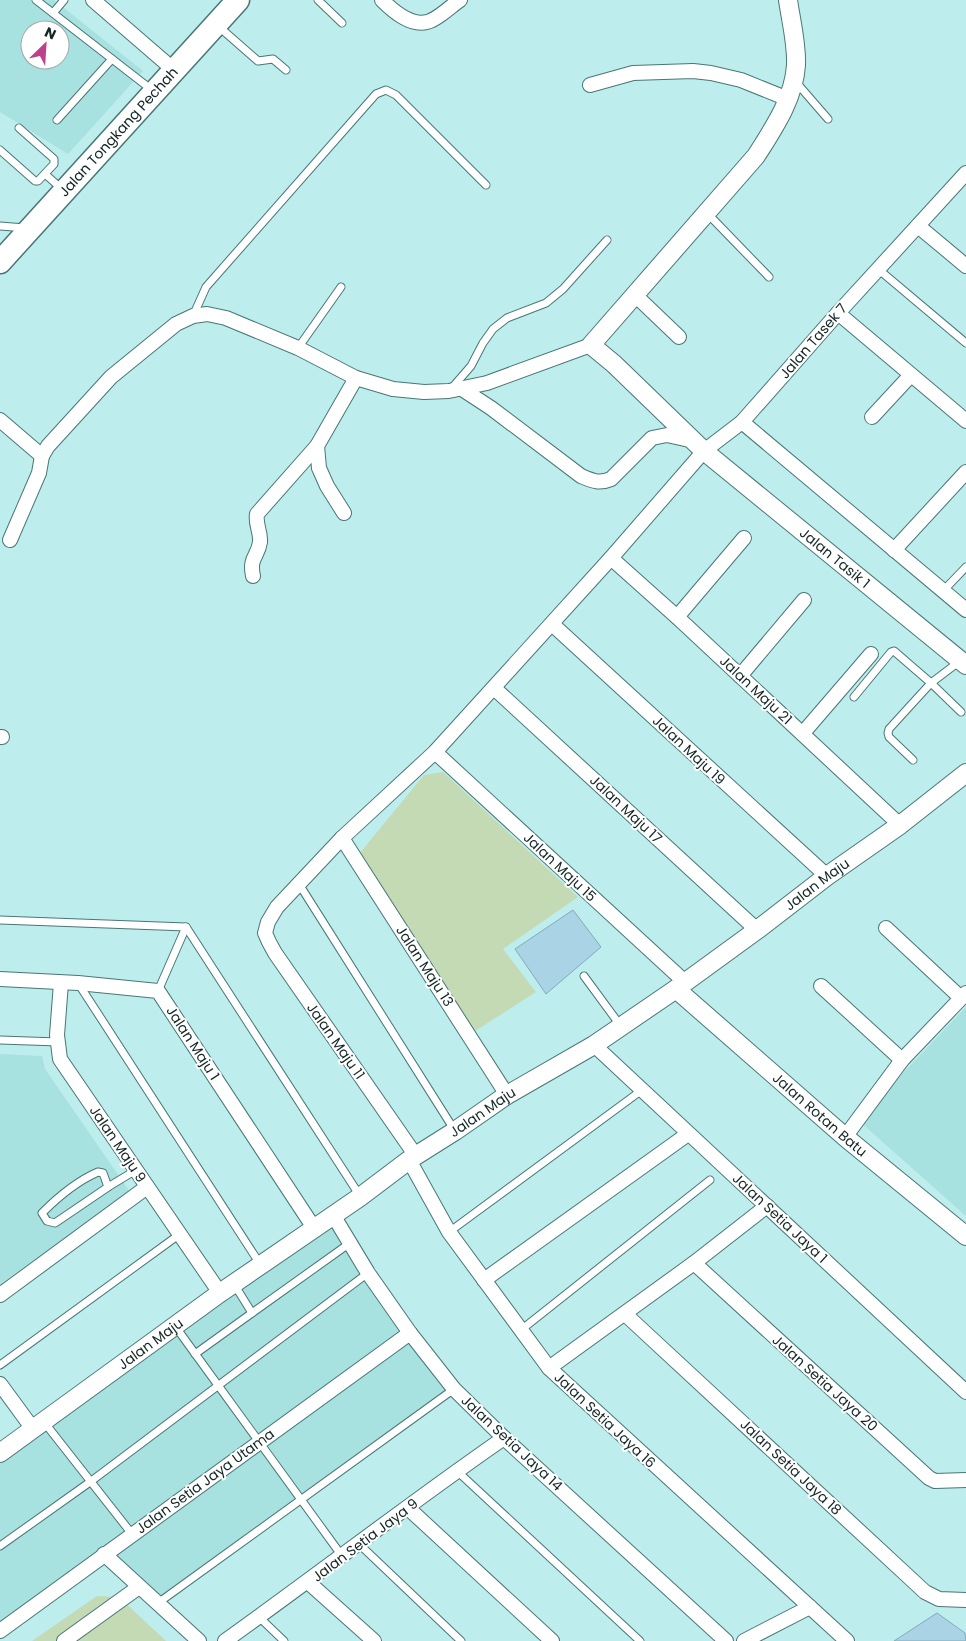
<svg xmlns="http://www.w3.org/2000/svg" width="966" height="1641" font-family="Poppins,sans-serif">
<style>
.built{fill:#a7e1e0;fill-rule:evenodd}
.green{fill:#c3dab4}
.building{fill:#aad3e5;stroke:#82aabb}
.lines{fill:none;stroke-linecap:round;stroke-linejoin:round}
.service-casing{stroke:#497675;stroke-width:9}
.minor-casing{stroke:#497675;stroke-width:16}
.tertiary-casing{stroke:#497675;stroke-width:20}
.primary-casing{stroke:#497675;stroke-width:25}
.service{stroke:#fff;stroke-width:7}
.minor{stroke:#fff;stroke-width:14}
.tertiary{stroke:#fff;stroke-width:18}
.primary{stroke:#fff;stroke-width:22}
.labels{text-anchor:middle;stroke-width:4;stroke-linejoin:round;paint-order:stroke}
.street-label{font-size:14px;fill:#132625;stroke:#fff}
</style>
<rect width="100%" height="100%" fill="#bdeeed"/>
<g class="built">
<path d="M0,0h54l89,71 -75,83 -68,-42zM30,30h30v30h-30z"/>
<polygon points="966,1007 966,1216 858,1120"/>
<polygon points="0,1054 42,1056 45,1069 130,1192 0,1284"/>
<polygon points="341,1219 374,1274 460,1389 156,1608 103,1560 0,1637 0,1463 233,1293"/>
</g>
<g class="green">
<polygon points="443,772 578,897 503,949 536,992 472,1033 359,854 424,775"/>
<polygon points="97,1596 119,1597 166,1641 32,1641"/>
</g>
<g class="building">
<polygon points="573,910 601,947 546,994 515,949"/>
<polygon points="937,1613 965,1633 966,1641 894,1641"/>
</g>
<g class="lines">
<g class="service-casing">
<g id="service">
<polyline points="36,0 152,90"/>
<polyline points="318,0 342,23"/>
<polyline points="53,13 64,0"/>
<polyline points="218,26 258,61 273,59 286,70"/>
<polyline points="795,81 828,119"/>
<polyline points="57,120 112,59"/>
<polyline points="0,150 35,181 38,181 54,164 54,159 19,128"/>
<polyline points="45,174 63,190"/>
<polyline points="707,213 769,277"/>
<polyline points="0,226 25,228"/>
<polyline points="878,269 966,343"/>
<polyline points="193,316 206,287 376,94 386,90 396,95 486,185"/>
<polyline points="298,348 341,287"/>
<polyline points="451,389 471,366 483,343 493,329 507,318 546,303 563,289 607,240"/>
<polyline points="943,591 966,567"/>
<polyline points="854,697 891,652 894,651 931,683 961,712"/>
<polyline points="913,760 889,737 888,733 889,729 931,683 960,661"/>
<polyline points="299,884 455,1131"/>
<polyline points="0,920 186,927 360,1196"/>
<polyline points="584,976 620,1025"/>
<polyline points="78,983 260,1264"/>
<polyline points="158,991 186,927"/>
<polyline points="0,1040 58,1042"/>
<path d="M98,1172l5,1 5,14 -53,36 -8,-2 -5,-8c16,-16 35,-32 56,-41z"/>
<polyline points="108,1187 136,1170"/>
<polyline points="449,1232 642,1090"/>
<polyline points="234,1284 252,1313 350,1243"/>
<polyline points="175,1326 342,1556"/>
<polyline points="521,1330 710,1180"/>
<polyline points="195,1354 252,1313"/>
<polyline points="0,1365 180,1234"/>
<polyline points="44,1422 132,1534"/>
<polyline points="457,1471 640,1641"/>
<polyline points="358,1543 461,1641"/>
<polyline points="0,1546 90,1482 368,1273"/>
<polyline points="158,1603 454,1389"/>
<polyline points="259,1617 284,1641"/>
</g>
</g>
<g class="minor-casing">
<g id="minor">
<polyline points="93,0 174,70"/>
<path d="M382,0c11,11 28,26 45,22 10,-2 24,-16 33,-22"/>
<polyline points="590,85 633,73 693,71 711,73 741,80 788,99"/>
<polyline points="918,226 966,266"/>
<polyline points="634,294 679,337"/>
<polyline points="838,313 966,421"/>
<path d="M462,389l29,19 90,68c12,5 18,8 30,3l41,-41 15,-3 27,6"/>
<polyline points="872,417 910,376"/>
<polyline points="0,420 42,456"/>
<polyline points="742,422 966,610"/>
<polyline points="344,513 327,486 319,468 317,446 356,378"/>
<polyline points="10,540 39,473 42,456 48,446 111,377 176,324 193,316 207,314 226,318 298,348 356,378 393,389 424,392 449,391 487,383 591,345"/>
<polyline points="894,550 966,472"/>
<polyline points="611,558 677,617 900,825"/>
<path d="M253,576c-4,-19 5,-19 7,-34 1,-10 -5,-18 -3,-28l60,-68"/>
<polyline points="677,617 744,538"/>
<polyline points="552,624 827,876"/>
<polyline points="740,676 804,600"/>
<polyline points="494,688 757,930"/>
<polyline points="803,733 871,654"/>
<polyline points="0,737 2,737"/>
<polyline points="435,752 686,983"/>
<polyline points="342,838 507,1095"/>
<polyline points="886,928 961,998"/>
<polyline points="0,979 78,983 158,991 314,1228"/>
<polyline points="61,983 57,1035 60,1059 220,1293"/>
<polyline points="821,986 902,1060"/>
<polyline points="594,1045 966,1392"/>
<polyline points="845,1137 902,1060 966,993"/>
<polyline points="416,1156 275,953 269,942 265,933 268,922 277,907 342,838 435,752 611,558 704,451 742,422 838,313 966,173"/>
<polyline points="409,1160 449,1232 549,1368 847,1641"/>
<polyline points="333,1215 368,1273 410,1333 454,1389 504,1438 726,1641"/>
<polyline points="694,1263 929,1478 935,1481 966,1480"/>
<polyline points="484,1280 688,1134"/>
<polyline points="0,1295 147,1187"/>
<polyline points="625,1314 925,1592 939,1599 966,1600"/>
<polyline points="549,1368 694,1263 767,1206"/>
<polyline points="0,1384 33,1429"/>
<polyline points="408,1508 552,1641"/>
<polyline points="104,1554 199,1641"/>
<polyline points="308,1582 374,1641"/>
<polyline points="0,1631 410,1333"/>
<polyline points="64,1641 139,1587"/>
<path d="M225,1641c94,-67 185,-138 279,-203"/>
<polyline points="744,1641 810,1607"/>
</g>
</g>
<g class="tertiary-casing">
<g id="tertiary">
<path id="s1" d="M788,0c3,21 9,44 8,65 -2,34 -23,64 -40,91l-165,189 23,19 90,87 262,214"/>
<path id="s2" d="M676,989l169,148 121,99"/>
<path id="s3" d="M0,1453l220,-160 140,-96 49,-37 46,-29 52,-36 87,-50 82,-56 81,-59 70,-54 73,-51 66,-52"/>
</g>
</g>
<g class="primary-casing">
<g id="primary">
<path id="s4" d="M0,262l238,-262"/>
</g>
</g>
<use href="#service" class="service"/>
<use href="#minor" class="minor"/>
<use href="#tertiary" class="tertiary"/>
<use href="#primary" class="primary"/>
</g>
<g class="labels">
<g class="street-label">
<text dy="5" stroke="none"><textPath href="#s4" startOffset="176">Jalan Tongkang Pechah</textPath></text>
<text transform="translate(813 341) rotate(-49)" y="5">Jalan Tasek 7</text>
<text dy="5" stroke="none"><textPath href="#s1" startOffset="741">Jalan Tasik 1</textPath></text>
<text transform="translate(756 690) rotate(43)" y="5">Jalan Maju 21</text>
<text transform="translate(689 750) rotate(43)" y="5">Jalan Maju 19</text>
<text transform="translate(626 809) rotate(43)" y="5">Jalan Maju 17</text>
<text transform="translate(560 867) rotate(43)" y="5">Jalan Maju 15</text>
<text dy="5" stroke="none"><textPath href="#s3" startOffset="996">Jalan Maju</textPath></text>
<text transform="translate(425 966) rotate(57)" y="5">Jalan Maju 13</text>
<text transform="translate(336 1041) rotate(55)" y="5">Jalan Maju 11</text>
<text transform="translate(193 1043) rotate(57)" y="5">Jalan Maju 1</text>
<text dy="5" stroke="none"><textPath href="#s3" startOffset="591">Jalan Maju</textPath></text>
<text dy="5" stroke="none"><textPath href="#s2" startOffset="191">Jalan Rotan Batu</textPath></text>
<text transform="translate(118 1144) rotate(56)" y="5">Jalan Maju 9</text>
<text transform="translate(780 1218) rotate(43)" y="5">Jalan Setia Jaya 1</text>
<text dy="5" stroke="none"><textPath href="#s3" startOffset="186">Jalan Maju</textPath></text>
<text transform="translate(825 1383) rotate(42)" y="5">Jalan Setia Jaya 20</text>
<text transform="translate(605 1420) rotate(43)" y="5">Jalan Setia Jaya 16</text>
<text transform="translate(512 1443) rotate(43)" y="5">Jalan Setia Jaya 14</text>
<text transform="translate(791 1467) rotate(43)" y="5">Jalan Setia Jaya 18</text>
<text transform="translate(205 1481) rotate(-36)" y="5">Jalan Setia Jaya Utama</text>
<text transform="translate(365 1540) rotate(-37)" y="5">Jalan Setia Jaya 9</text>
</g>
</g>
<g transform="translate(45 45) rotate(25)"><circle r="24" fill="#ffffff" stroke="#a1a8a8"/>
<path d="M0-4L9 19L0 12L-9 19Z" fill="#be3f8b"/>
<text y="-8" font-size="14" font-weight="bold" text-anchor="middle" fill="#132625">N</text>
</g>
</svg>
